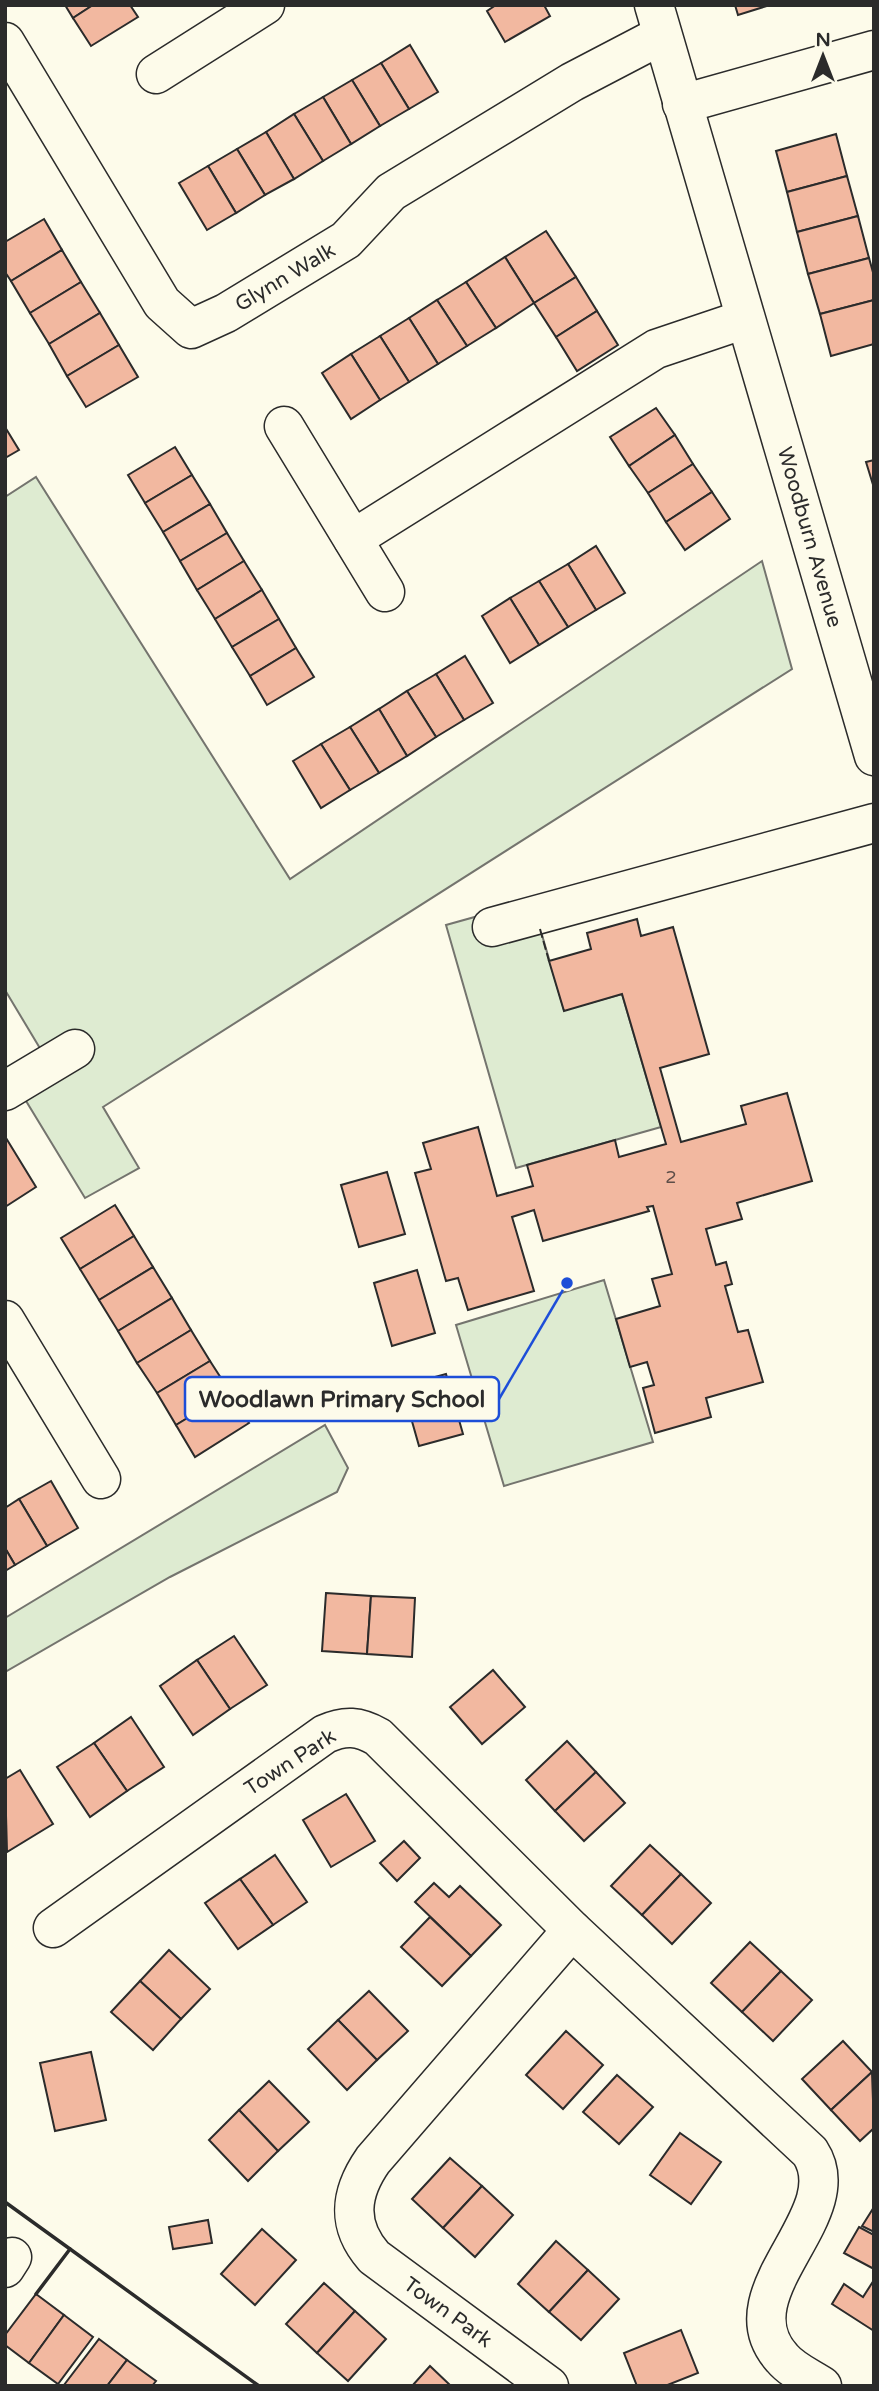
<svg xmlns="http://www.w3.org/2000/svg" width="879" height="2391" font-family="'Varela Round',sans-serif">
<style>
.green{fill:#deebd1;stroke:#74746e;stroke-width:2}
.building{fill:#f2b8a0;stroke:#2b2b2b;stroke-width:2}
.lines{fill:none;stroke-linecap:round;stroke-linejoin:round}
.minor-casing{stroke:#2b2b2b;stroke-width:41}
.minor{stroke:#fdfbea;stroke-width:38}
.fence{stroke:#2b2b2b;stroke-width:2;stroke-dasharray:9 3.5;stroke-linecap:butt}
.wall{stroke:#2b2b2b;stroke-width:3.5}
.labels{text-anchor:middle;stroke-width:5;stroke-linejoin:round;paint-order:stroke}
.number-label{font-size:18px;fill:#5d4e48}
.street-label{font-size:21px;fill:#2b2b2b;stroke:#fdfbea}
.leader{fill:none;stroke:#1d4ed8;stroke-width:2.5}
.callout-dot{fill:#1d4ed8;stroke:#fdfbea;stroke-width:2.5}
.callout{fill:#fdfbea;stroke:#1d4ed8;stroke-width:2.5}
.callout-label{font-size:23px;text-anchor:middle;font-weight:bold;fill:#2b2b2b}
</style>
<rect width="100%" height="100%" fill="#fdfbea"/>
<g class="green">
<polygon points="36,477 290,879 762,561 792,669 103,1107 139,1168 85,1198 20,1091 53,1070 5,990 5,497"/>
<polygon points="532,901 564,1010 622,994 661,1127 516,1168 446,925"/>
<polygon points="604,1280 653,1442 504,1486 456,1325"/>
<polygon points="325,1425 348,1468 337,1492 170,1577 5,1672 5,1618"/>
</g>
<g class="building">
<polygon points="65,5 93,5 73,18"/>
<polygon points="93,5 130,5 138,17 91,46 73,18"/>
<polygon points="496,5 544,5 550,16 505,42 487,11"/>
<polygon points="735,5 770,5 738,15"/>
<polygon points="410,45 438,92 409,109 381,63"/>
<polygon points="381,63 409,109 380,126 352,80"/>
<polygon points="352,80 380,126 351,144 323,97"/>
<polygon points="323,97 351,144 323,161 294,114"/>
<polygon points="294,114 323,161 294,179 266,132"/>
<polygon points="266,132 294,179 265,195 237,149"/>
<polygon points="836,134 847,176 787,192 776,151"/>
<polygon points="237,149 265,195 236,213 208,166"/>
<polygon points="208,166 236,213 207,230 179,183"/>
<polygon points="847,176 858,216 797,232 787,192"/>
<polygon points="858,216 869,258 808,274 797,232"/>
<polygon points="44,219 62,250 11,281 5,272 5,242"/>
<polygon points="546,231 576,277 534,303 505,257"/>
<polygon points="62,250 81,282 30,313 11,281"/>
<polygon points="505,257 534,303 496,328 466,282"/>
<polygon points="869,258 874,276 874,300 820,314 808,274"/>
<polygon points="576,277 597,311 556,337 534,303"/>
<polygon points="81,282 100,313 49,344 30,313"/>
<polygon points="466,282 496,328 467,346 437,300"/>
<polygon points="437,300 467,346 438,364 409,318"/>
<polygon points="874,300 874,344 831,356 820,314"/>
<polygon points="597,311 618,345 577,371 556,337"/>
<polygon points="100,313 119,345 67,376 49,344"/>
<polygon points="409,318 438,364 409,382 380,336"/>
<polygon points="380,336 409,382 380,400 351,354"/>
<polygon points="119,345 138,377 86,407 67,376"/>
<polygon points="351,354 380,400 351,419 322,373"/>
<polygon points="656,408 675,435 629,466 610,437"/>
<polygon points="5,427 19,450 5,458"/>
<polygon points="675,435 693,464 648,493 629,466"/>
<polygon points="175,447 192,475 145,503 128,475"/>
<polygon points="874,460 874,488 866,462"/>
<polygon points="693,464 712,492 666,522 648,493"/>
<polygon points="192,475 210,504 163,532 145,503"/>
<polygon points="712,492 730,519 685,550 666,522"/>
<polygon points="210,504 227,533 180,561 163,532"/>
<polygon points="227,533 244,561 197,590 180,561"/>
<polygon points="596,546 625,593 596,610 568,564"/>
<polygon points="244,561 262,590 215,619 197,590"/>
<polygon points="568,564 596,610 568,627 539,581"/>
<polygon points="539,581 568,627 539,645 510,598"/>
<polygon points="262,590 279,619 232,647 215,619"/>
<polygon points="510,598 539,645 510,663 482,616"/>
<polygon points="279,619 296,648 250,676 232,647"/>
<polygon points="296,648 314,677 267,705 250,676"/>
<polygon points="465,656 493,703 464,720 436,674"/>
<polygon points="436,674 464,720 436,737 407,691"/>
<polygon points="407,691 436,737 407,756 379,709"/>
<polygon points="379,709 407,756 379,773 350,727"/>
<polygon points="350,727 379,773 350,790 321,744"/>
<polygon points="321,744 350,790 321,808 293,761"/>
<polygon points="637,919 641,936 673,927 709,1054 660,1068 681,1142 746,1124 741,1106 787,1093 812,1181 737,1203 742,1219 706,1229 716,1265 726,1262 732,1284 725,1286 738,1332 748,1330 763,1382 706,1398 711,1417 655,1433 643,1388 654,1385 647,1362 630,1367 616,1319 660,1306 652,1279 672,1274 653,1206 647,1207 649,1211 543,1241 534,1210 512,1217 534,1291 468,1310 458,1278 446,1281 415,1173 431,1169 423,1143 478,1127 497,1196 533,1186 527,1165 615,1140 619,1157 666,1144 622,994 564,1011 549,961 591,949 587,933"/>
<polygon points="6,1138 36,1187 5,1207 5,1139"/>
<polygon points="387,1172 405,1234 359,1247 341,1185"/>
<polygon points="115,1205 134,1236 80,1269 61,1238"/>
<polygon points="134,1236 153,1267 99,1300 80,1269"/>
<polygon points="153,1267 172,1298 118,1331 99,1300"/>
<polygon points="417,1270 435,1333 392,1346 374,1283"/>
<polygon points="172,1298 191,1330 137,1363 118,1331"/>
<polygon points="191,1330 210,1361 157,1393 137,1363"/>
<polygon points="210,1361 230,1392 176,1425 157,1393"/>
<polygon points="446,1374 463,1434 419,1446 402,1386"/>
<polygon points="230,1392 249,1423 195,1457 176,1425"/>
<polygon points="51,1481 78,1528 47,1546 19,1499"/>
<polygon points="19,1499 47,1546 15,1565 5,1548 5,1508"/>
<polygon points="5,1548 15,1565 5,1571"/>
<polygon points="326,1593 371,1596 367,1654 322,1651"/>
<polygon points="371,1596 415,1598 412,1657 367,1654"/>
<polygon points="234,1636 267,1685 230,1709 197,1660"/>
<polygon points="197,1660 230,1709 193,1735 160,1686"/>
<polygon points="493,1670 525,1707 482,1744 450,1707"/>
<polygon points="131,1717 164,1767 127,1791 94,1743"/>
<polygon points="567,1741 596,1772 555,1811 526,1780"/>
<polygon points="94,1743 127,1791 90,1817 57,1767"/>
<polygon points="20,1770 53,1824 7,1852 5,1779"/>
<polygon points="596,1772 625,1803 584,1841 555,1811"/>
<polygon points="346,1794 375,1841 331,1867 303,1820"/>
<polygon points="404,1841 420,1858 397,1881 380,1863"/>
<polygon points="650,1845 681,1874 642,1915 611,1886"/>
<polygon points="275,1855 307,1902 273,1925 240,1879"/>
<polygon points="681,1874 711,1903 672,1944 642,1915"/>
<polygon points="240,1879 273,1925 238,1949 205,1903"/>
<polygon points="434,1883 449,1897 460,1886 501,1925 471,1956 415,1902"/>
<polygon points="430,1917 471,1956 442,1986 401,1947"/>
<polygon points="750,1942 781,1971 742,2012 711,1983"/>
<polygon points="169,1950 210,1989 181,2019 140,1981"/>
<polygon points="781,1971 812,2000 773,2041 742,2012"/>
<polygon points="140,1981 181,2019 153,2050 111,2012"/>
<polygon points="369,1991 408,2031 377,2060 338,2020"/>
<polygon points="338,2020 377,2060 347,2090 308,2049"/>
<polygon points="566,2031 603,2065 563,2109 526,2075"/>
<polygon points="843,2041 872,2072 831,2110 802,2079"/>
<polygon points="91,2052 106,2120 55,2131 40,2063"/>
<polygon points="872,2072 874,2128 860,2141 831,2110"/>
<polygon points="617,2075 653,2107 619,2144 583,2112"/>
<polygon points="269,2081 309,2122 278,2151 239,2110"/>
<polygon points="239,2110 278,2151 248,2181 209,2140"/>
<polygon points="680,2133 721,2162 691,2204 650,2175"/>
<polygon points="450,2158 482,2186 443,2228 412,2199"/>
<polygon points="482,2186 513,2215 475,2257 443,2228"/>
<polygon points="874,2207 874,2232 862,2226"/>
<polygon points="208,2220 212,2243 173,2249 169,2227"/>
<polygon points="859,2227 874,2235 874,2269 844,2253"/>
<polygon points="262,2229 296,2260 255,2305 221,2274"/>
<polygon points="556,2241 588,2270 549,2312 518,2284"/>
<polygon points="588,2270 619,2299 581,2340 549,2312"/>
<polygon points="874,2280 874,2331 832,2304 844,2284 863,2297"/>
<polygon points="324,2283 355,2311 317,2353 286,2324"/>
<polygon points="36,2294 64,2315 29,2363 5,2345 5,2335"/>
<polygon points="355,2311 386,2339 348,2381 317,2353"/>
<polygon points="64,2315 93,2337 58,2384 29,2363"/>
<polygon points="681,2330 698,2373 665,2386 637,2386 624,2353"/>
<polygon points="99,2339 127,2360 107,2386 64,2385"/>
<polygon points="127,2360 156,2381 152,2386 107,2386"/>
<polygon points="430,2366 451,2386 412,2386"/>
</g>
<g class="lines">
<g class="minor-casing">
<g id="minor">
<polyline points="654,5 874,756"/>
<polyline points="5,42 162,303 191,329 226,313 346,240 391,192 572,82 662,35"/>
<polyline points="156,74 265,5"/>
<polyline points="682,104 874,50"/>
<polyline points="284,426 385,592"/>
<polyline points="353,539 656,349 745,319"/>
<polyline points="492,927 874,823"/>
<polyline points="5,1091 75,1049"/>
<polyline points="5,1320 101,1479"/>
<path d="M53,1928l272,-194c20,-9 34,-8 53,3l194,193 238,222c42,64 -87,140 -28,206 10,12 26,19 40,28"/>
<polyline points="5,2268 12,2257"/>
<path d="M549,2386l-175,-129c-28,-32 -24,-64 -1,-97l199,-230"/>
</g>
</g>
<use href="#minor" class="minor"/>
<polyline class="fence" points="540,929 549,961"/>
<g class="wall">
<polyline points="5,2202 70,2249"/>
<polyline points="36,2294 70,2249 259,2386"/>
</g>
</g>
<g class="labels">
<g class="number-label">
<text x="671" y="1183">2</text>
</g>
<g class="street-label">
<text transform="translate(285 277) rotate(-31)" y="7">Glynn Walk</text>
<text transform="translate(810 537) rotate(74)" y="7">Woodburn Avenue</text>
<text transform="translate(290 1762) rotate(-33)" y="7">Town Park</text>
<text transform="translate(448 2312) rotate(36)" y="7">Town Park</text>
</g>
</g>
<path class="leader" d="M567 1283L499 1399"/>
<circle class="callout-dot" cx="567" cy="1283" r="7"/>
<rect class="callout" x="185" y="1377" width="314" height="44" rx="7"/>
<g class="callout-label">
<text x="342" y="1407">Woodlawn Primary School</text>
</g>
<rect width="879" height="2391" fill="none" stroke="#2b2b2b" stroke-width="14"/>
<g transform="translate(823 56)" stroke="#fdfbea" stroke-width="5" paint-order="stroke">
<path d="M0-5L12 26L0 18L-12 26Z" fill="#2b2b2b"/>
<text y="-10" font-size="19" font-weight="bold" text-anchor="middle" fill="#2b2b2b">N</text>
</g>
</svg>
